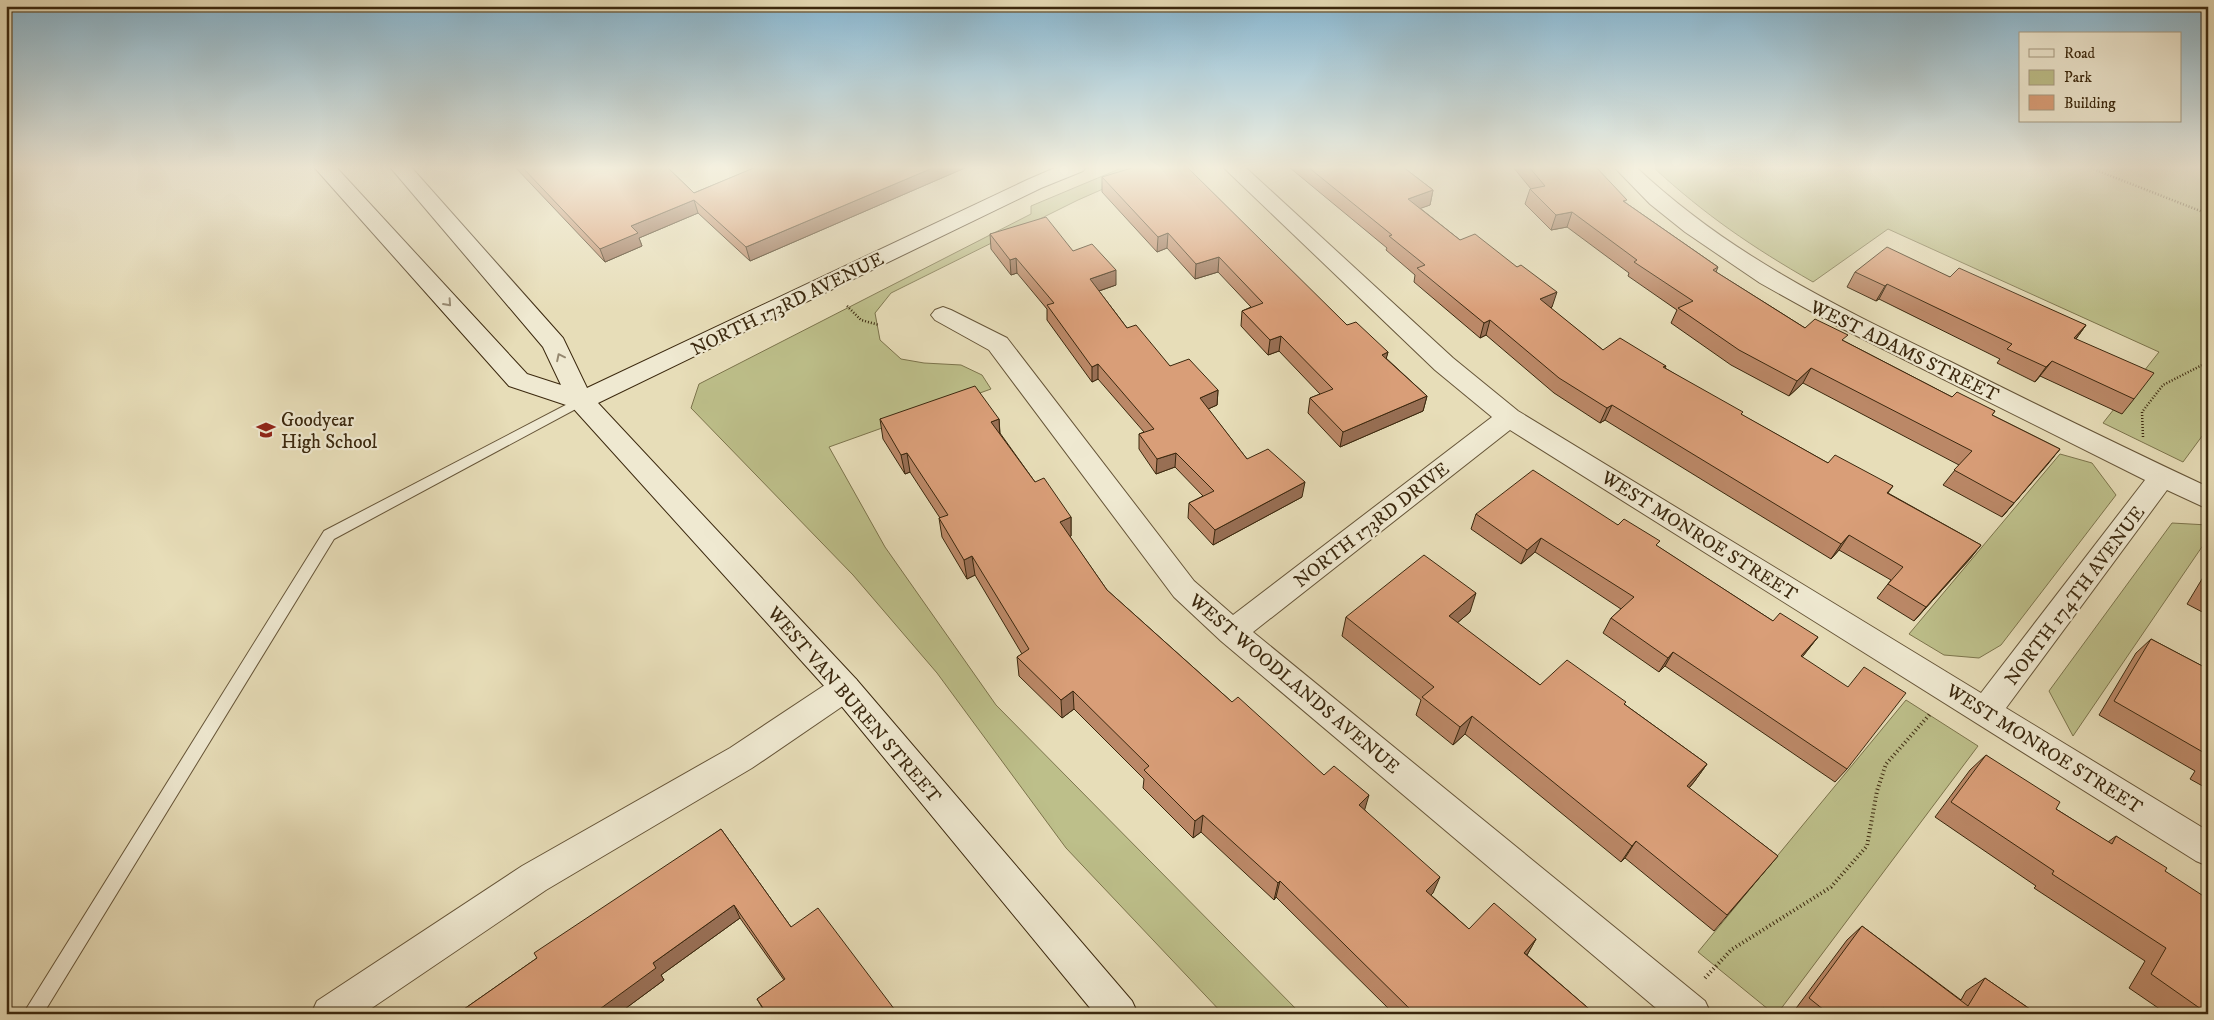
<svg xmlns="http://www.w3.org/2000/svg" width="2214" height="1020" font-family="'IM FELL DW Pica',serif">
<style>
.green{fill:#bdbf8a;stroke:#7c744c}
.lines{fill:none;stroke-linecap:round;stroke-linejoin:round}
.lane-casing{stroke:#665538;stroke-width:2}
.street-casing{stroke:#665538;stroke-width:2}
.secondary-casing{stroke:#3b280e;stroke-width:2}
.path-far1{stroke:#3b280e;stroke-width:2.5;stroke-dasharray:1 2;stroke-linecap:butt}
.path{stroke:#3b280e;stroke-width:4;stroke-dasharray:1 3;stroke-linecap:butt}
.lane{fill:#efe9d1;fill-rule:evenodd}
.street{fill:#efe9d1;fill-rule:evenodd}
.secondary{fill:#efe9d1;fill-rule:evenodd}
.wall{fill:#bb8867;stroke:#3b280e}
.shaded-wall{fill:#986f54;stroke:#3b280e}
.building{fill:#d99e78;stroke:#3b280e}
.oneway{stroke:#958870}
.labels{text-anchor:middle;stroke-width:4.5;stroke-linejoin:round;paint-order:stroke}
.street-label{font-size:19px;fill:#3b280e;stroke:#efe9d1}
.poi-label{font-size:19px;fill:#3b280e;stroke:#efe9d1;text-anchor:start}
</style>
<rect width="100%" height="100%" fill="#e7ddb8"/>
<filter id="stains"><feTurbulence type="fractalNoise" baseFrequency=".004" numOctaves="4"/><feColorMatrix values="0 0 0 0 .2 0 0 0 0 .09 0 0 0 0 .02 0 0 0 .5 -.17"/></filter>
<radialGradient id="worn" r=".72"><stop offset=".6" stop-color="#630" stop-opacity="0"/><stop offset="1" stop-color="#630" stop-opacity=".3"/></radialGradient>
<g class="green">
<polygon points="1124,167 1153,167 1078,200 891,293 875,313 880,340 901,359 924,363 961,365 982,375 991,389 829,447 885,547 996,705 1301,1014 1223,1014 1066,848 937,673 853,575 691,408 699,384 1031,214 1031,206"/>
<path d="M1653,167h555v261l-25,34 -80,-39 56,-71 -271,-123 -75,53c-61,-35 -108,-67 -160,-115z"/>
<polygon points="2060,454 2092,463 2116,495 2001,645 1979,658 1944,655 1909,634"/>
<polygon points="2172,523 2208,525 2208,538 2073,736 2049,691"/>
<polygon points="1906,700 1978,746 1777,1014 1774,1014 1698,952"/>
</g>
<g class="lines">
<g class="lane-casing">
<polygon id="lane" points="581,397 585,398 587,401 585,404 334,539 43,1014 23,1014 324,531"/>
</g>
<g class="street-casing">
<g id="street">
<path d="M1223,167h22l208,191 65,53 463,282 164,-213 -306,-153 -79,-44 -75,-51 -35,-28 -36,-37h22c93,88 200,139 313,194 86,43 172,85 259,126v22l-41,-19 -161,218 202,123v35l-12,-5 -686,-431 -257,202 452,369 6,13h-48l-442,-373 -47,-44 -185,-247 -54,-30 -4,-5 4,-5 8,-3 8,3 56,28 187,243 39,34 259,-198 -57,-47z"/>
<polygon points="845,675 856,679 861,688 856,697 752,768 546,890 363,1014 311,1014 317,1001 522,866 730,748 834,679"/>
</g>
</g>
<g class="secondary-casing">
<polygon id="secondary" points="314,167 336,167 527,374 561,385 543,347 390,167 411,167 563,338 587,388 1027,180 1057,167 1086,167 1083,171 1041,188 598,403 856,679 1132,1001 1138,1014 1095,1014 834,697 572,407 509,386"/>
</g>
<g class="path-far1">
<polyline points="2088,167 2208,214"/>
<polyline points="847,306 861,320 879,325"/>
<polyline points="2143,437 2142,412 2163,385 2208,362"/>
</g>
<polyline class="path" points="1705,978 1731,950 1831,887 1867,846 1877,791 1886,764 1930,714"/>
<use href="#lane" class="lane"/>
<use href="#street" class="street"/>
<use href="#secondary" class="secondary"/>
</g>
<g class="wall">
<polygon points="515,167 667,167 694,193 752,169 751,167 967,167 750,261 698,213 639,238 642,246 605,262"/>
<polygon points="1289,167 1403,167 1433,190 1430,205 1420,208 1460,240 1552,307 1550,308 1603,350 1666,366 1665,368 1742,415 1828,463 1893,486 1888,493 1981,545 1969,560 1914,621 1877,598 1891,580 1839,550 1831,559 1605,420 1600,423 1554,393 1486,335 1480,338 1414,282 1415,275 1386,250 1387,248"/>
<polygon points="1513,167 1596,167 1626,203 1718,267 1716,272 1805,328 1844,341 1952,397 1995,411 1992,415 2060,449 2002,517 1943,485 1959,465 1803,383 1789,396 1731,365 1671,323 1677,310 1628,276 1629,273 1567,227 1551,230 1525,204 1530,189 1531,189"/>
<polygon points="1102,177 1347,325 1388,352 1386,358 1427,396 1423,411 1340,447 1308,413 1310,398 1320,394 1279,351 1268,355 1241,326 1242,311 1251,307 1218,272 1195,279 1167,248 1157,252 1102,192"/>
<polygon points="990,234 1073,251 1116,285 1099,291 1127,328 1170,366 1218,390 1217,405 1208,409 1247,459 1302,497 1213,545 1188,518 1189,503 1203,496 1175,467 1156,474 1139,449 1139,434 1144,432 1098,379 1092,382 1047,320 1047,309 1017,273 1011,275 991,249"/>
<polygon points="1855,272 1950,277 2086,325 2076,339 2134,399 2122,414 2040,376 2035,382 1997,363 2000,359 1879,299 1876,301 1847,287"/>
<polygon points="880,419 999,419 1000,433 1035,482 1071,517 1071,536 1070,537 1107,590 1232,702 1324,775 1365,810 1433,893 1431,895 1469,929 1536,939 1527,955 1595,1014 1394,1014 1276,897 1274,900 1201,832 1193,838 1143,788 1144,779 1074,709 1062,718 1019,676 1017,657 1022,654 975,575 967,579 942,537 939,518 940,518 910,472 905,474 883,439"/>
<polygon points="1476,514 1618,525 1657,546 1773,621 1818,637 1802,657 1847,769 1835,782 1665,666 1659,672 1603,633 1611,618 1621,609 1535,552 1521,564 1471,529"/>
<polygon points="2208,569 2208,615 2187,604"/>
<polygon points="1470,612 1457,623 1540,685 1624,704 1707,764 1694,782 1689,788 1778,856 1714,931 1625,858 1621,862 1465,734 1453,745 1416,715 1421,700 1342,636 1346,617"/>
<polygon points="2151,639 2208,669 2208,789 2190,779 2195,771 2099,715 2136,653"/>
<polygon points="1986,755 2056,809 2108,842 2116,836 2165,871 2208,1014 2167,1014 2129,988 2145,961 2034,888 2036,886 1935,817 1970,770"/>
<polygon points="721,829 791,927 898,1014 766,1014 757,999 784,980 740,918 661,975 664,980 618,1014 457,1014 537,958"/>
<polygon points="1862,926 1961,1000 1966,991 1985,978 2037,1014 1798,1014 1794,1011 1847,940"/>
</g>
<g class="shaded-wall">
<polygon points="935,167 967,167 750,261 746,247"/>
<polygon points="1433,190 1430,205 1405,214 1408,199"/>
<polygon points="694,200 698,213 639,238 642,246 605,262 600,249 631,226"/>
<polygon points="1572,212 1567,227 1551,230 1556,215"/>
<polygon points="1168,233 1167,248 1157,252 1158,237"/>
<polygon points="1219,257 1218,272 1195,279 1196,264"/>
<polygon points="1016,258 1017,273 1011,275 1010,260"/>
<polygon points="1116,270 1116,285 1090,294 1090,279"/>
<polygon points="1887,284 1879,299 1876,301 1885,286"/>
<polygon points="1557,292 1552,307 1535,314 1540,299"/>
<polygon points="1490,320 1486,335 1480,338 1484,323"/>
<polygon points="2086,325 2075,340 2074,338"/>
<polygon points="1281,336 1279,351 1268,355 1270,340"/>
<polygon points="1388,352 1384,367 1382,355"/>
<polygon points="2052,361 2040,376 2035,382 2046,367"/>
<polygon points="1098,364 1098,379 1092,382 1092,367"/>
<polygon points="1811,368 1803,383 1789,396 1797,381"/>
<polygon points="1218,390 1217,405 1199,413 1200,398"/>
<polygon points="1427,396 1423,411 1340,447 1343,432"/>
<polygon points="1612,405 1605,420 1600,423 1607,408"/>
<polygon points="999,419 1000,438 991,422"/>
<polygon points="2060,449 2048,464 2002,517 2014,503"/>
<polygon points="907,453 910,472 905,474 901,455"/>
<polygon points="1176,453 1175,467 1156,474 1157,459"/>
<polygon points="1305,482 1302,497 1213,545 1215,530"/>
<polygon points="1071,517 1071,536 1061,541 1060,522"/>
<polygon points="1849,535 1839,550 1831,559 1841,544"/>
<polygon points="1541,538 1535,552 1521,564 1527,550"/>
<polygon points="1981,545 1969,560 1914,621 1926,607"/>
<polygon points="972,556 975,575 967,579 964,560"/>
<polygon points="1476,593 1470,612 1443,635 1449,616"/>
<polygon points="1818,637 1807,651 1791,671 1801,656"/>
<polygon points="1673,652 1665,666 1659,672 1668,658"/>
<polygon points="1073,691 1074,709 1062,718 1061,700"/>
<polygon points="1472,716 1465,734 1453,745 1460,727"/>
<polygon points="1707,764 1694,782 1675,804 1687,786"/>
<polygon points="1369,795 1364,812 1359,805"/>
<polygon points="1203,815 1201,832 1193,838 1195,821"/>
<polygon points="1636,841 1625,858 1621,862 1632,846"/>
<polygon points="1440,877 1433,893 1419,907 1426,891"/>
<polygon points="1280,881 1276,897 1274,900 1278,883"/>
<polygon points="734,905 740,918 661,975 664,980 618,1014 593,1014 653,963"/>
<polygon points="1536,939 1527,955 1524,953"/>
</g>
<g class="building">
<polygon points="522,167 667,167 694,193 756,167 935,167 746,247 694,200 631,226 638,233 600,249"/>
<polygon points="1135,167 1187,167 1347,325 1356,322 1388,352 1382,355 1427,396 1343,432 1310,398 1333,389 1281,336 1270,340 1242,311 1263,303 1219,257 1196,264 1168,233 1158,237 1102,177"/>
<polygon points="1308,167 1403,167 1433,190 1408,199 1460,240 1475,234 1517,267 1521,265 1557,292 1540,299 1603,350 1620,338 1666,366 1663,367 1743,412 1741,414 1828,463 1835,455 1893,486 1887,493 1981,545 1926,607 1888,584 1903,567 1849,535 1841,544 1612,405 1607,408 1559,378 1490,320 1484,323 1417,268 1425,265 1389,236 1392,235"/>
<polygon points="1529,167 1596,167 1627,200 1623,201 1718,267 1713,270 1805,328 1815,319 1848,335 1842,340 1952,397 1957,392 1995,411 1992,415 2060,449 2014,503 1954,470 1972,451 1811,368 1797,381 1739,350 1678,308 1693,301 1634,262 1637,260 1572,212 1556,215 1530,189 1545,186"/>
<polygon points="1046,217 1073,251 1092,244 1116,270 1090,279 1127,328 1136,325 1170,366 1189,359 1218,390 1200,398 1247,459 1268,449 1305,482 1215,530 1189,503 1214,491 1176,453 1157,459 1139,434 1154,429 1098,364 1092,367 1047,305 1054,303 1016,258 1010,260 990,234"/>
<polygon points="1887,247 1950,277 1959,268 2086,325 2074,338 2154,373 2134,399 2052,361 2046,367 2007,349 2012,344 1887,284 1885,286 1855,272"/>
<polygon points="975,386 999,419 991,422 1035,482 1044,478 1071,517 1060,522 1107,590 1232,702 1238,697 1324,775 1334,766 1369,795 1359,805 1440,877 1426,891 1469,929 1494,903 1536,939 1524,953 1595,1014 1415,1014 1280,881 1278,883 1203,815 1195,821 1144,770 1149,766 1073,691 1061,700 1017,657 1029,649 972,556 964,560 939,518 948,515 907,453 901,455 880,419"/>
<polygon points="1533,470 1618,525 1624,519 1660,541 1656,545 1773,621 1780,613 1818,637 1801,656 1848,687 1864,667 1906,693 1847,769 1673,652 1668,658 1611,618 1634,597 1541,538 1527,550 1476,514"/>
<polygon points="1424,555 1476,593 1449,616 1540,685 1567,660 1626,702 1624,704 1707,764 1687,786 1778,856 1727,915 1636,841 1632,846 1472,716 1460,727 1422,697 1434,687 1346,617"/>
<polygon points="2208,580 2208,592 2202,589"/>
<polygon points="2151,639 2208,669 2208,755 2114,701"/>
<polygon points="1986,755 2060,802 2056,809 2112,844 2116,836 2167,868 2165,871 2208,899 2208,1014 2151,974 2166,948 2052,874 2054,871 1951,802"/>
<polygon points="721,829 791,927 818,908 898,1014 767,1014 757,999 785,979 734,905 653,963 656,968 593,1014 457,1014 537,958 534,953"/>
<polygon points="1862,926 1968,1006 1985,978 2037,1014 1891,1014 1883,1008 1879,1014 1829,1014 1809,998"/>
</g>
<defs><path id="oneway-chevron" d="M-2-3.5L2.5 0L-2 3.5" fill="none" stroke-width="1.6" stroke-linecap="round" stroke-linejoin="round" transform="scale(1.25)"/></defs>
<g class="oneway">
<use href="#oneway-chevron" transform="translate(448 303) rotate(48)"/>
<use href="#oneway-chevron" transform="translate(560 357) rotate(-116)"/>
</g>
<linearGradient id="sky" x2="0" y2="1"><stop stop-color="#87b7d2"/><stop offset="0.54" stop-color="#f4f0df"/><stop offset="1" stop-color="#f4f0df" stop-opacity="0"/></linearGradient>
<rect width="2214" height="310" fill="url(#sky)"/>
<defs>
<g id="school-bare" transform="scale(1.5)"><path d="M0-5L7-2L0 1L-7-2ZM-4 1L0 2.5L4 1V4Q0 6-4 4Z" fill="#8f2418" stroke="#efe9d1" stroke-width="2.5" paint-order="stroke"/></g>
</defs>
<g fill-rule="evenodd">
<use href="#school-bare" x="266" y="430"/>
</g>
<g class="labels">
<g class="street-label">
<text transform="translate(787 303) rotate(-26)" y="7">NORTH 173RD AVENUE</text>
<text transform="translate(1905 350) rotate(26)" y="7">WEST ADAMS STREET</text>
<text transform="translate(1371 524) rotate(-38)" y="7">NORTH 173RD DRIVE</text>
<text transform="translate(1700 535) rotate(32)" y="7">WEST MONROE STREET</text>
<text transform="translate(2074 595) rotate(-53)" y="7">NORTH 174TH AVENUE</text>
<text transform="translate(1295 683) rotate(40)" y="7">WEST WOODLANDS AVENUE</text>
<text transform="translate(855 704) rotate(49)" y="7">WEST VAN BUREN STREET</text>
<text transform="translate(2045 748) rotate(32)" y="7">WEST MONROE STREET</text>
</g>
<g class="poi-label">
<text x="281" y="426">Goodyear<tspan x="281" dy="22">High School</tspan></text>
</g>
</g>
<rect width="2214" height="1020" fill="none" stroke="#e7ddb8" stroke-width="25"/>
<rect x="8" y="8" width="2199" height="1005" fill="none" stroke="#3b280e" stroke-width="2.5"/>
<rect x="12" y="12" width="2189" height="995" fill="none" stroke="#3b280e"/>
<rect x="2019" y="32" width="162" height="90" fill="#efe9d1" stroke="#a79c83"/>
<rect x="2029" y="49" width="25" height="8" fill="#efe9d1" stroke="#a79c83"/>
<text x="2064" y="58" font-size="15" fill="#3b280e">Road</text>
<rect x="2029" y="70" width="25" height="15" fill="#bdbf8a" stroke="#a79c83"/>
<text x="2064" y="82" font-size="15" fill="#3b280e">Park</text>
<rect x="2029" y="95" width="25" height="15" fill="#d99e78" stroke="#a79c83"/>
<text x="2064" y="108" font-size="15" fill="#3b280e">Building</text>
<rect width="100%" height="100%" filter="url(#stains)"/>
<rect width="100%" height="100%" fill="url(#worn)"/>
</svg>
